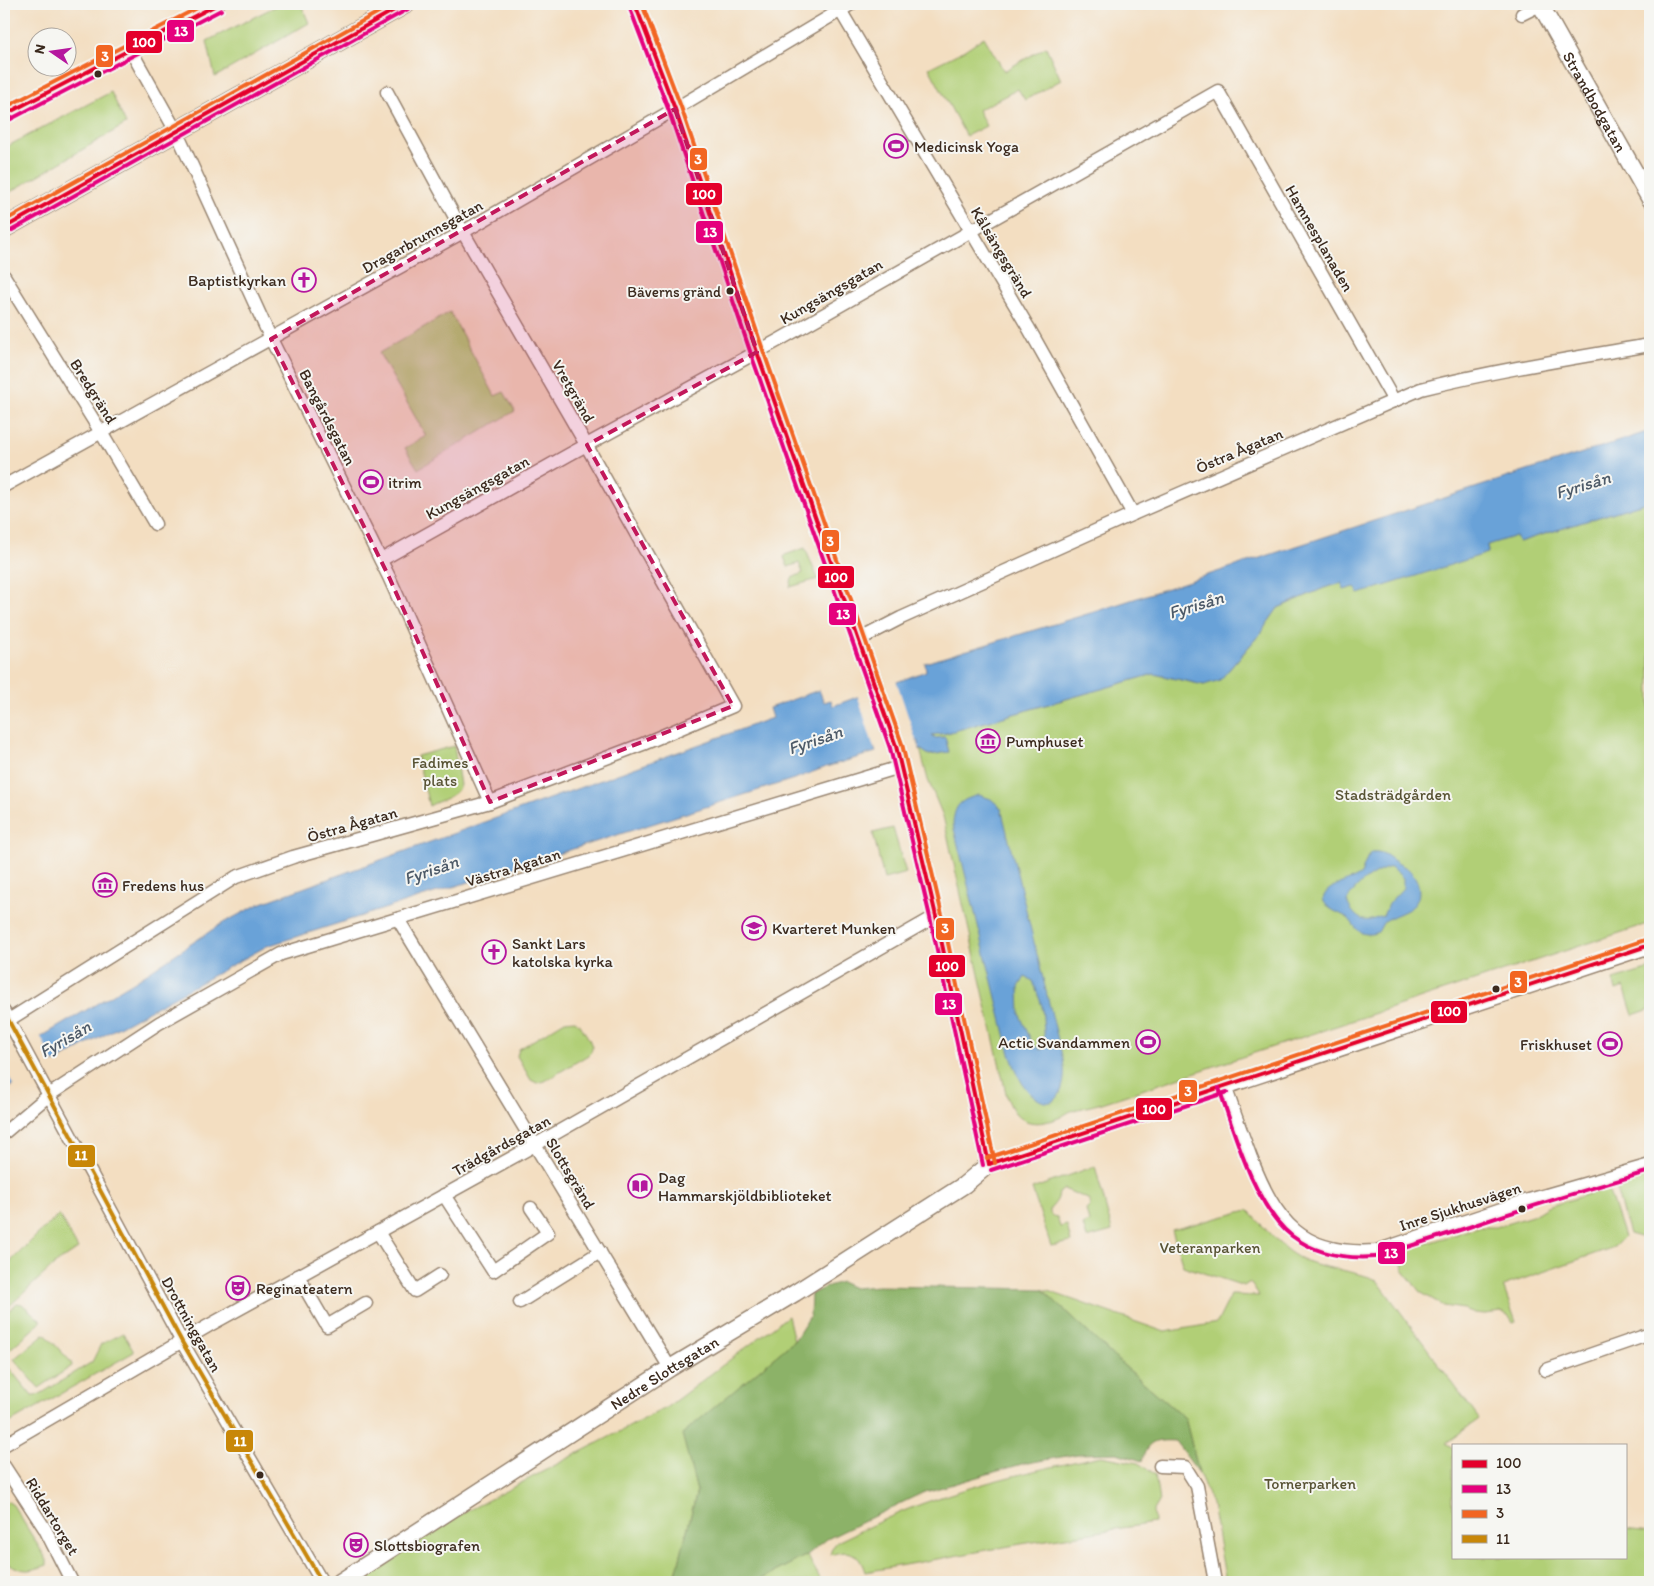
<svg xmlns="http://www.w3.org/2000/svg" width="1654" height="1586" font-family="Itim,sans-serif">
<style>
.green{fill:#b1cf76;stroke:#767c4a}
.forest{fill:#8cb267;stroke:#646e42}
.water{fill:#69a2d8;stroke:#52667b;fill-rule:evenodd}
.pier{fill:#f3dec1}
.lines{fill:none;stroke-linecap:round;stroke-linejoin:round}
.minor-casing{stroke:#978470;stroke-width:15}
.tertiary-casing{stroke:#978470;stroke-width:19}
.secondary-casing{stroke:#978470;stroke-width:21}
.minor{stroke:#fff;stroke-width:12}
.tertiary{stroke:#fff;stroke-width:16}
.secondary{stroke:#fce5cf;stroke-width:19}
.bus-1-casing{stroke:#f6f6f2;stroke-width:8}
.bus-2-casing{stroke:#f6f6f2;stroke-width:8}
.bus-3-casing{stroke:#f6f6f2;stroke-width:8}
.bus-4-casing{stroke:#f6f6f2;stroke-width:8}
.bus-1{stroke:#e4002b;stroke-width:4}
.bus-2{stroke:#e5007d;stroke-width:4}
.bus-3{stroke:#f26522;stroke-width:4}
.bus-4{stroke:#c88708;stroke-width:4}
.marked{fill:#c2185b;fill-opacity:0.2;stroke:#c2185b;stroke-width:4;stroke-dasharray:10 6;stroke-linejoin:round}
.bus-dot{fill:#3b2a1e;stroke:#f6f6f2;stroke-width:2}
.labels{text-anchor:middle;stroke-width:4;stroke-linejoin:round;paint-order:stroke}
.bus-label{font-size:15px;fill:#3b2a1e;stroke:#f6f6f2;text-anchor:end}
.street-label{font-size:16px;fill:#3b2a1e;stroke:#f6f6f2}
.poi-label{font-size:16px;fill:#3b2a1e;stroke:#f6f6f2;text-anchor:start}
.park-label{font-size:16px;fill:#585334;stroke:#f6f6f2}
.water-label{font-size:18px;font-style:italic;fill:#4d5a68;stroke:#f6f6f2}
.line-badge{stroke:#f6f6f2;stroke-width:2}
.badge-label{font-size:14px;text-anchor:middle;font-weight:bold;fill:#fff}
</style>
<rect width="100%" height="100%" fill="#f6f6f2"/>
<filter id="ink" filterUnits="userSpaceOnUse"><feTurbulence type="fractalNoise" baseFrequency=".02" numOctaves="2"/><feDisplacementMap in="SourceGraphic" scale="10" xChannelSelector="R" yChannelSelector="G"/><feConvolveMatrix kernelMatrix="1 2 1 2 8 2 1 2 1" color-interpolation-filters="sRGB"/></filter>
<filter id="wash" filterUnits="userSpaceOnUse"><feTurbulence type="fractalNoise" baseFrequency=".0096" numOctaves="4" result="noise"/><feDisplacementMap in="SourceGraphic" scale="20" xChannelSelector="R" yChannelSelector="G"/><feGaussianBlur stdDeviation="1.12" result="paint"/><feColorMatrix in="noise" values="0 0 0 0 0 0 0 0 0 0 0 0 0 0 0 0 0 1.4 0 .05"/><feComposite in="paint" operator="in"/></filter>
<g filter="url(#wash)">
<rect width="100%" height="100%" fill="#f3dec1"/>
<g class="green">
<polygon points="280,4 301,4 309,23 215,77 207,41"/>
<polygon points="984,37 1004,71 1046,47 1061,80 1025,100 1018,89 978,110 986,126 966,136 929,68 963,51"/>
<polygon points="111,92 126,124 5,195 4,190 4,148"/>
<polygon points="450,312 495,396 504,392 515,411 418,469 405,448 426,436 379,353"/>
<path d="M1650,501v422l-548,180c-10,3 -21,5 -31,8 -4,2 -7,4 -10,6 -29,12 -47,6 -55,-24l-63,-277 -15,-36 -8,-31 9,6 20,-3 -4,-15 -13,1 -1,-3 16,-2 207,-59 50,11 24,-14 31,-36 19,-27 46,-20 18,-5 13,4 133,-35 -1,-7 29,-10 3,7z"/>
<polygon points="805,548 818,579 790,587 792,578 803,573 799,563 788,567 784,557 785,555"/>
<path d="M454,746l6,39c-3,12 -21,15 -31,21l-12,-50z"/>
<polygon points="893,828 906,873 884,879 873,833"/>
<polygon points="1650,969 1650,1009 1633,1015 1624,987 1616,990 1613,980"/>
<path d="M574,1020c5,3 18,21 18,28 0,3 -2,5 -4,7l-43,26 -8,2 -6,-3 -14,-24 2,-7 46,-28z"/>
<path d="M1095,1166l17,65 -25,7 -4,-13 6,-3 -3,-12 4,-4v-4l-2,-3 -24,-10 -5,4c-1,8 -4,10 -9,16v4l2,3 5,1 3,10 7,-2 4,17 -20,4 -19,-57z"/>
<polygon points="1650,1175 1650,1235 1643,1238 1629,1234 1615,1185"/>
<polygon points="1608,1188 1624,1237 1614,1247 1503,1286 1516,1322 1513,1323 1508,1315 1502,1312 1485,1314 1475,1313 1464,1309 1444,1306 1420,1292 1403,1270 1402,1262 1409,1249 1478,1227 1496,1227 1532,1216 1547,1207"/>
<path d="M1248,1210c17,17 34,42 58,51 23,9 48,9 71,19l102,139 -33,24 7,5v109h172v-28l25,3v50h-424l-14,-78 -13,-31 -14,-55 -70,-60 -73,-69 123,43 52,-9 14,-28 28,1 -9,-14 -6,4 -61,-20 -11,-36z"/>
<polygon points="59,1215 78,1249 54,1265 4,1311 4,1268 38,1234"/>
<polygon points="17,1303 22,1304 40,1320 40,1323 10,1349 7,1348 4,1345 4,1315"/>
<polygon points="788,1316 794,1341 683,1434 697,1491 674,1582 365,1582 421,1535 667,1407"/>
<polygon points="123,1333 134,1352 4,1426 4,1362 32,1396 35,1396 42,1393 92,1362 101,1344"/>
<polygon points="44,1334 46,1335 71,1362 72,1366 39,1388 14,1359"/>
<path d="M1101,1456l37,7 17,11 4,28 -6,10 1,11 -133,21 -156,28c-6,-20 -16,-23 -35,-17l2,-7 5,-6c29,-14 57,-28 87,-39 57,-21 117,-34 177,-47z"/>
<path d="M7,1501l6,4 34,55v5c-22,8 -23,6 -43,-3v-59z"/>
<polygon points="807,1555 822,1582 756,1582"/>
</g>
<path class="forest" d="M841,1282l13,6 24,-2 164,3 73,69 70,60 14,55 -24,-32c-19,-1 -28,0 -33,20l-25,-8 -39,1 -56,10 -100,29 -95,46 -20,16 -51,27h-82l23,-91 -15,-57 112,-93 16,-25 1,-22 17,-8z"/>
<g class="water">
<polygon points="1650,431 1650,501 1519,542 1516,536 1487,545 1488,553 1359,594 1355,587 1344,590 1342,583 1324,588 1278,608 1259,635 1220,680 1204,685 1154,674 947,733 932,735 933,738 945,737 949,752 929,755 920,749 918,741 874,747 876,752 826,767 797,778 267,946 4,1090 4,1059 135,981 221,924 259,904 772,718 769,708 819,690 824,702 831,700 833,706 926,671 925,663 1094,612"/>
<path d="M979,795l12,4 10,9 62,252c1,6 2,13 1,19 -4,31 -23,29 -40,7 -6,-9 -10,-21 -14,-32l-57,-229c1,-20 7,-25 26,-30zM1025,977l8,4 9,25 3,38 -4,6 -8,-5 -13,-30 -1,-28z"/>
<path d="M1372,852c14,-2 19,9 31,14 13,5 22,27 11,39 -6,7 -24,11 -30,17 -2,2 -4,7 -6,10 -5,2 -10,3 -16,1 -6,-3 -9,-10 -14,-15 -9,-6 -22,-8 -25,-19 4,-16 27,-16 38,-25l6,-16zM1391,867l12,11v10l-15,16 -5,12c-5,1 -8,3 -12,4 -12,3 -21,-10 -24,-19 7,-15 28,-30 44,-34z"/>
</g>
<g class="pier">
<polygon points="896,680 917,743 874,748 857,694"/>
<polygon points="40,1035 55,1065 14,1087 4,1067 4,1056"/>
</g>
</g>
<g filter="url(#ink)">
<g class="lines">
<g class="minor-casing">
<g id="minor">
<polyline points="635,4 675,109 757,352 896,746 936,916 989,1164"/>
<polyline points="840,10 1028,327 1133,514"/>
<polyline points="1522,14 1542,4"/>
<polyline points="130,49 177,133 271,339 389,577 490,802"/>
<polyline points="4,115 218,4"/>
<polyline points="4,276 102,434 155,524"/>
<polyline points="4,486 463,232 675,109 851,4"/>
<polyline points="381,560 570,454 779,340 1218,91 1394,401"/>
<path d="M858,637l10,-2 33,-17 232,-104 288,-125c75,-19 153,-31 229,-44"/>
<polyline points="398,919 670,1368"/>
<polyline points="4,1012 182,1342 322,1582"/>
<polyline points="4,1023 236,877 293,857 490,802 643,744 733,706 580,434 463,232 387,92"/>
<path d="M1225,1086c8,24 17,48 26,72 25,64 51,98 125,93l146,-49 128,-37"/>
<polyline points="4,1133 49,1095 159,1023 281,954 900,767"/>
<polyline points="444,1195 493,1271 548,1233 531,1208"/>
<polyline points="378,1232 415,1291 440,1275"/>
<polyline points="298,1276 327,1326 366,1303"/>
<polyline points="520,1302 600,1252"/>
<polyline points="1546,1370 1650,1334"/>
<polyline points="4,1445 208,1326 535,1145 936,916"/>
<polyline points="4,1466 45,1529 72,1582"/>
<polyline points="1160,1466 1185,1467 1197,1486 1215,1582"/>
</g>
</g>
<g class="tertiary-casing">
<g id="tertiary">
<path id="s1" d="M1540,4l110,195"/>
<path id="s2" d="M340,1582l330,-214 125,-75 169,-108 25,-21 661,-219"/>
</g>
</g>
<g class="secondary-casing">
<polyline id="secondary" points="4,228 405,4"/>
</g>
<use href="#minor" class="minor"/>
<use href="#tertiary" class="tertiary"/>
<use href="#secondary" class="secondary"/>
<g class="bus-1-casing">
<g id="bus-1">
<polyline points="635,4 675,109 757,352 896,746 936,916 989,1164"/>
<polyline points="4,115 218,4"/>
<polyline points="4,228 405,4"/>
<polyline points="989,1164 1650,945"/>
</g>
</g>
<g class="bus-2-casing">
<g id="bus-2">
<polyline points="629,6 669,111 751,354 890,748 930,917 983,1165"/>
<polyline points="7,121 221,10"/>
<polyline points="7,233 408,9"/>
<path d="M1219,1088c15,44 36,120 73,148 24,18 54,23 83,21 9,0 20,-6 29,-9 21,-7 43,-14 65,-21 60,-21 120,-38 181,-56"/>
<polyline points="991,1170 1227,1092"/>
</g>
</g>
<g class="bus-3-casing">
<g id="bus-3">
<polyline points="642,4 681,107 763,350 902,744 942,915 995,1163"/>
<polyline points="4,108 205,4"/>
<polyline points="4,221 393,4"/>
<polyline points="987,1158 1648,939"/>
</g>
</g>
<g class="bus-4-casing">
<polyline id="bus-4" points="4,1012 182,1342 322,1582"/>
</g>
<use href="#bus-1" class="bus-1"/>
<use href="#bus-2" class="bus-2"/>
<use href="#bus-3" class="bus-3"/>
<use href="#bus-4" class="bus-4"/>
</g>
</g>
<path class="marked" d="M675,109l82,243 -170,93 146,261 -243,96 -101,-225 -118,-238z"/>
<defs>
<g id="stadium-ring" transform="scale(1.25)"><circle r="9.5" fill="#f6f6f2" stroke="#b5179e" stroke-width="1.5"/><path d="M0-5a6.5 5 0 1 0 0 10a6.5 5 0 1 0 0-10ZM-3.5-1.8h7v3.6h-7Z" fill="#b5179e"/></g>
<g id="church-ring" transform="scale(1.25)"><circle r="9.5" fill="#f6f6f2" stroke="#b5179e" stroke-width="1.5"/><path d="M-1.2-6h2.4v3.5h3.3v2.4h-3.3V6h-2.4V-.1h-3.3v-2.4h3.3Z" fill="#b5179e"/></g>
<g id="museum-ring" transform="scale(1.25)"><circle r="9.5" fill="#f6f6f2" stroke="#b5179e" stroke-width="1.5"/><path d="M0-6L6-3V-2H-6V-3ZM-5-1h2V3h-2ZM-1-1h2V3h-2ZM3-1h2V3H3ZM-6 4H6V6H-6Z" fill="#b5179e"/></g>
<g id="university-ring" transform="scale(1.25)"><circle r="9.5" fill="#f6f6f2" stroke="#b5179e" stroke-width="1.5"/><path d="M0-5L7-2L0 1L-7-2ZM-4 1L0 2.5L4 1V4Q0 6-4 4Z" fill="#b5179e"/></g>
<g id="library-ring" transform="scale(1.25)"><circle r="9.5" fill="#f6f6f2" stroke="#b5179e" stroke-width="1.5"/><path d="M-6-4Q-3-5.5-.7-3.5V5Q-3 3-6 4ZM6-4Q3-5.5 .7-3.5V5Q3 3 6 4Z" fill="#b5179e"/></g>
<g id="theatre-ring" transform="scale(1.25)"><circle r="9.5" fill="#f6f6f2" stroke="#b5179e" stroke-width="1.5"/><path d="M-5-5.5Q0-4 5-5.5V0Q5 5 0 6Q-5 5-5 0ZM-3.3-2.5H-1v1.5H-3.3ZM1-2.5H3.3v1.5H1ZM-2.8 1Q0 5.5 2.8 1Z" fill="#b5179e"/></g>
</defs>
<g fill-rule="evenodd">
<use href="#stadium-ring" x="896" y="146"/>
<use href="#church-ring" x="304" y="280"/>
<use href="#stadium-ring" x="371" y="482"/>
<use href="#museum-ring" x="988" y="741"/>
<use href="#museum-ring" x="105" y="885"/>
<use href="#university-ring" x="754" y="928"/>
<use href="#church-ring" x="494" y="952"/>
<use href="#stadium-ring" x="1148" y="1042"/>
<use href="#stadium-ring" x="1610" y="1044"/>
<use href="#library-ring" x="640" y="1186"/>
<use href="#theatre-ring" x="238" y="1288"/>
<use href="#theatre-ring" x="356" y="1545"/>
</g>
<g class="bus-dot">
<circle cx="98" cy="74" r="4.5"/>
<circle cx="730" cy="291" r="4.5"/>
<circle cx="1496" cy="989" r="4.5"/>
<circle cx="1522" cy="1209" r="4.5"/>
<circle cx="260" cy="1475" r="4.5"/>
</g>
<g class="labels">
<g class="bus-label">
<text x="721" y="297">Bäverns gränd</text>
</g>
<g class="street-label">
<text dy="6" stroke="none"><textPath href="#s1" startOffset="112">Strandbodgatan</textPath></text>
<text transform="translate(422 236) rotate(-29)" y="6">Dragarbrunnsgatan</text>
<text transform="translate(1320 238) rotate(60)" y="6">Hamnesplanaden</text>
<text transform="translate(1002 252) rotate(59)" y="6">Kålsängsgränd</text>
<text transform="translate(831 291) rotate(-30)" y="6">Kungsängsgatan</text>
<text transform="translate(94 391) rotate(58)" y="6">Bredgränd</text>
<text transform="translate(574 391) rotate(60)" y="6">Vretgränd</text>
<text transform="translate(328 417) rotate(63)" y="6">Bangårdsgatan</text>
<text transform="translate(1239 450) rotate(-23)" y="6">Östra Ågatan</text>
<text transform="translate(477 487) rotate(-29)" y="6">Kungsängsgatan</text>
<text transform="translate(352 824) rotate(-16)" y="6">Östra Ågatan</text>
<text transform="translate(513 867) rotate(-17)" y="6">Västra Ågatan</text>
<text transform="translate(501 1145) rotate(-29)" y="6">Trädgårdsgatan</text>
<text transform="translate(571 1173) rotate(59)" y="6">Slottsgränd</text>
<text transform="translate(1460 1206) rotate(-18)" y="6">Inre Sjukhusvägen</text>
<text transform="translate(192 1324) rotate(61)" y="6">Drottninggatan</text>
<text dy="6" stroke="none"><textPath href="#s2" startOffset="386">Nedre Slottsgatan</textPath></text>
<text transform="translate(53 1516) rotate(59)" y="6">Riddartorget</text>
</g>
<g class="poi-label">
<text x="914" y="152">Medicinsk Yoga</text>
<text x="286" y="286" text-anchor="end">Baptistkyrkan</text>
<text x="388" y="488">itrim</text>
<text x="1006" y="747">Pumphuset</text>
<text x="122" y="891">Fredens hus</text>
<text x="772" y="934">Kvarteret Munken</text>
<text x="512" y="949">Sankt Lars<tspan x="512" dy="18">katolska kyrka</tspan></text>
<text x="1130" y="1048" text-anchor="end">Actic Svandammen</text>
<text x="1592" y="1050" text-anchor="end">Friskhuset</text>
<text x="658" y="1183">Dag<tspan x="658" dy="18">Hammarskjöldbiblioteket</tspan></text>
<text x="256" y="1294">Reginateatern</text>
<text x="374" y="1551">Slottsbiografen</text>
</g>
<g class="park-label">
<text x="440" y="768">Fadimes<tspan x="440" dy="18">plats</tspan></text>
<text x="1393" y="800">Stadsträdgården</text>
<text x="1210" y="1253">Veteranparken</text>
<text x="1310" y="1489">Tornerparken</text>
</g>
<g class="water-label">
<text transform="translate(1583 485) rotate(-17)" y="6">Fyrisån</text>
<text transform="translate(1196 605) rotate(-17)" y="6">Fyrisån</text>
<text transform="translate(815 740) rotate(-19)" y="6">Fyrisån</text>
<text transform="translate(431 870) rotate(-19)" y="6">Fyrisån</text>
<text transform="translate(65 1039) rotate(-30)" y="6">Fyrisån</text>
</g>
</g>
<g class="line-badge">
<rect x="166" y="19" width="29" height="24" rx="5" fill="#e5007d"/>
<rect x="125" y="30" width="38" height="24" rx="5" fill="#e4002b"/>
<rect x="95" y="44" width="19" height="24" rx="5" fill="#f26522"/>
<rect x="689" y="147" width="19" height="24" rx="5" fill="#f26522"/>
<rect x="685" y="182" width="38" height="24" rx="5" fill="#e4002b"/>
<rect x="695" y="220" width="29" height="24" rx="5" fill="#e5007d"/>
<rect x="821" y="529" width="19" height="24" rx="5" fill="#f26522"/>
<rect x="817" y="565" width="38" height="24" rx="5" fill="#e4002b"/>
<rect x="828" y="602" width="29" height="24" rx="5" fill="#e5007d"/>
<rect x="935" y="917" width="20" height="24" rx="5" fill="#f26522"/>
<rect x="928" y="954" width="38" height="24" rx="5" fill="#e4002b"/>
<rect x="1509" y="970" width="19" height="24" rx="5" fill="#f26522"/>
<rect x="934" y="992" width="29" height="24" rx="5" fill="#e5007d"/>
<rect x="1430" y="1000" width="38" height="24" rx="5" fill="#e4002b"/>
<rect x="1178" y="1079" width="20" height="24" rx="5" fill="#f26522"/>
<rect x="1135" y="1097" width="38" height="24" rx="5" fill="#e4002b"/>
<rect x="67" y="1144" width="29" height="24" rx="5" fill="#c88708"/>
<rect x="1377" y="1241" width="29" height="24" rx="5" fill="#e5007d"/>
<rect x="225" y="1429" width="29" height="24" rx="5" fill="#c88708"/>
</g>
<g class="badge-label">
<text x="181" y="36">13</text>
<text x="144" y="47">100</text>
<text x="105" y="61">3</text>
<text x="698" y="164">3</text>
<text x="704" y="199">100</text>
<text x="710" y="237">13</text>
<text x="830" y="546">3</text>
<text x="836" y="582">100</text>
<text x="843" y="619">13</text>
<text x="945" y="933">3</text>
<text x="947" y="971">100</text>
<text x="1518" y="987">3</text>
<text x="949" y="1009">13</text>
<text x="1449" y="1016">100</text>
<text x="1188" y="1096">3</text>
<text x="1154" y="1114">100</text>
<text x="81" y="1160">11</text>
<text x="1391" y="1258">13</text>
<text x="240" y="1446">11</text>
</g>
<rect width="1654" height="1586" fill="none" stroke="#f6f6f2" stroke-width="20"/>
<rect x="1452" y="1444" width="175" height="115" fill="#f6f6f2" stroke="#aba49d"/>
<rect x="1462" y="1460" width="25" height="8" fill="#e4002b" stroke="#aba49d"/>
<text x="1496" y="1468" font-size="15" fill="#3b2a1e">100</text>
<rect x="1462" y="1485" width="25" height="8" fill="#e5007d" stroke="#aba49d"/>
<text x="1496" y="1494" font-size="15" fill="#3b2a1e">13</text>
<rect x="1462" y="1510" width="25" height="8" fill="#f26522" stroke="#aba49d"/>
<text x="1496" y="1518" font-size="15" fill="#3b2a1e">3</text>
<rect x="1462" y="1535" width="25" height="8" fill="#c88708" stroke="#aba49d"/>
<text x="1496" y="1544" font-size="15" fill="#3b2a1e">11</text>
<g transform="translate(52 52) rotate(283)"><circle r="24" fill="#f6f6f2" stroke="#aba49d"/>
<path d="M0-4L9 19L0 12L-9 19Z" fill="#b5179e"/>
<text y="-8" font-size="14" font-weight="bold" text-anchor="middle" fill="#3b2a1e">N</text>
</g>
</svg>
